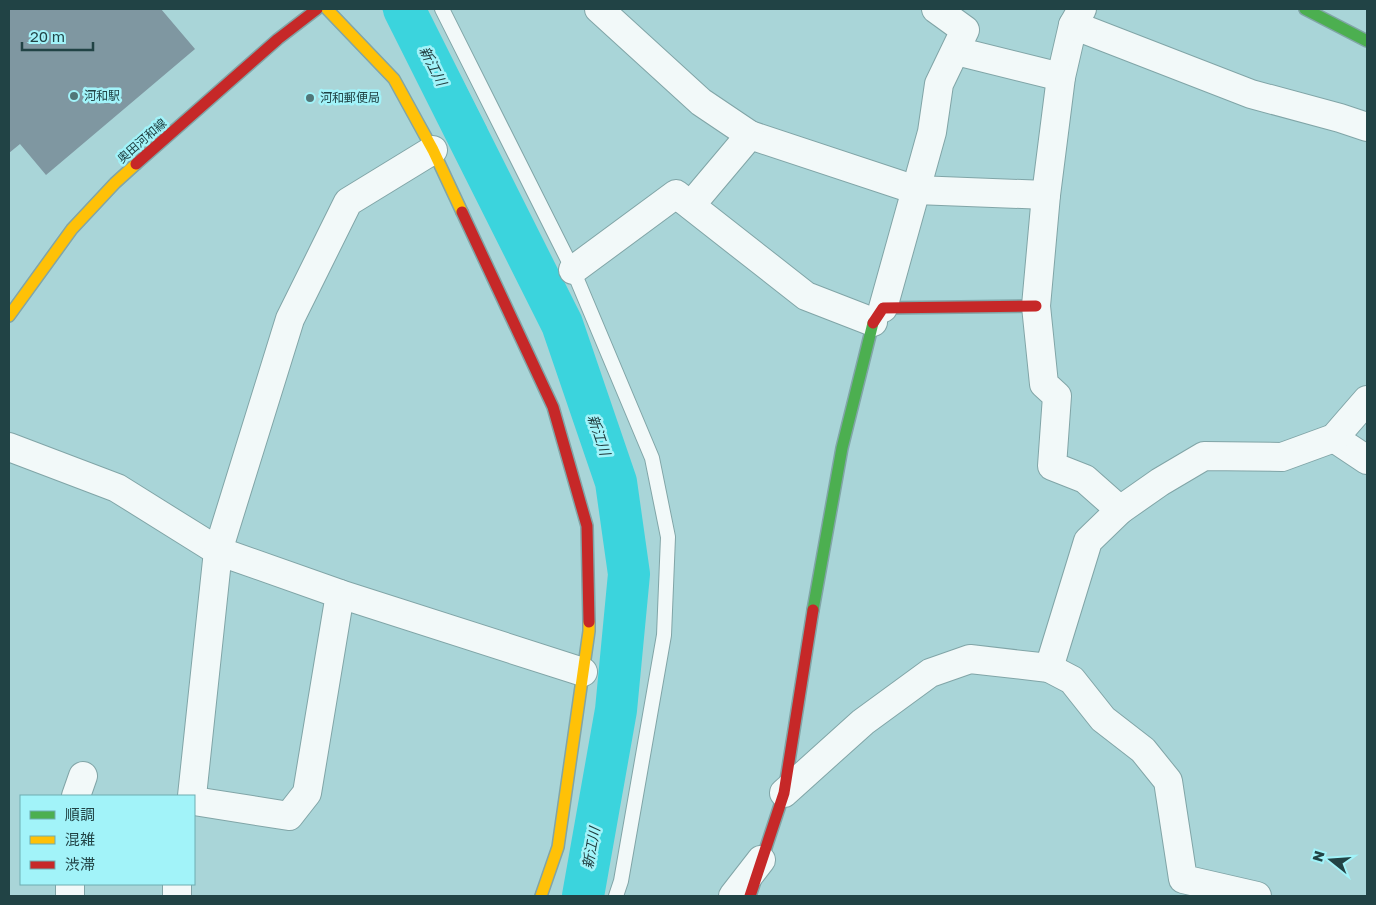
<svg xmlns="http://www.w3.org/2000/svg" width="1376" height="905" font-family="'Golos Text','Noto Sans JP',sans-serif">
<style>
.water{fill:#3bd4dd}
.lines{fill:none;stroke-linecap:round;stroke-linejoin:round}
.river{stroke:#3bd4dd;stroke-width:42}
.building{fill:#7f97a1}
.lane-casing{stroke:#81a5a7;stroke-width:16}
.street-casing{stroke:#81a5a7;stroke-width:30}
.fast-casing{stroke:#81a5a7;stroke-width:14}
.slow-casing{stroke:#81a5a7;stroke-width:14}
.jam-casing{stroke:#81a5a7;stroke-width:14}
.lane{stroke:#f2f9f9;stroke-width:14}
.street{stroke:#f2f9f9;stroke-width:28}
.fast{stroke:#4caf50;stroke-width:11}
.slow{stroke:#ffc107;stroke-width:11}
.jam{stroke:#c62828;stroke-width:11}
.poi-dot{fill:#517678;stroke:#a2f3f9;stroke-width:2}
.labels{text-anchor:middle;stroke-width:5;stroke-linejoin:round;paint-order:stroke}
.poi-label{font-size:12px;fill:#214345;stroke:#a2f3f9;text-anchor:start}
.street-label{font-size:12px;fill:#214345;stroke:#a2f3f9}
.water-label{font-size:14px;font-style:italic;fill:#203b3d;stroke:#a2f3f9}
</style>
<rect width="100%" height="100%" fill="#a9d5d8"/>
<polygon class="water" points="382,9 426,9 487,128 449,144"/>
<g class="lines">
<polyline class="river" points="404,9 562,324 616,482 629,574 616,710 583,896"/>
</g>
<polygon class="building" points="9,9 161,9 195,49 46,175 20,144 9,153"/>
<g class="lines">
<g class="lane-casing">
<polyline id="lane" points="442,9 573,270 652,458 668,537 664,635 621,881 616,896"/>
</g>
<g class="street-casing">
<g id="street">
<polyline points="599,9 701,102 750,135 916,190 1046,195"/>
<polyline points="1082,9 1073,25 1061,77 1046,195 1036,306 1044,384 1057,396 1052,466 1085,479 1120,510"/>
<polyline points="1073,25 1251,94 1340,118 1367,127"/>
<polyline points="956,51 1061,77"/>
<polyline points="691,205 750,135"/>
<polyline points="573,270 676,194 806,296 873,322"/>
<polyline points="883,308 932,132 939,84 965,30 936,9"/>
<polyline points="1334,438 1367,460"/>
<polyline points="9,447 117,488 218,551 340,594 583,672"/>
<polyline points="1049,668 1088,541 1120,510 1160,482 1204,456 1282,457 1334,438 1367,400"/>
<polyline points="784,793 863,722 930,673 970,659 1049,668 1072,680 1103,719 1143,750 1168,781 1183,879 1257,896"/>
<polyline points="76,796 83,776"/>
<polyline points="192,796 218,551 290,319 348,202 433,150"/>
<polyline points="194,801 289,816 307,793 340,594"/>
<polyline points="70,896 70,884"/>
<polyline points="177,896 177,884"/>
<polyline points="733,896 761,860"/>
</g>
</g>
<g class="fast-casing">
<g id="fast">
<polyline points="1305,9 1367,41"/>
<polyline points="813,610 842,448 873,323"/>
</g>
</g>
<g class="slow-casing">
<g id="slow">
<polyline points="327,9 394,79 433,150 462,212"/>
<polyline points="9,316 72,229 115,183 136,164"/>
<polyline points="541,896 558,847 589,631 589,622"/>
</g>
</g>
<g class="jam-casing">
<g id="jam">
<polyline points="136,164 278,39 317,9"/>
<polyline points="462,212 553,407 587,526 589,622"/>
<polyline points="873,323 883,308 1036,306"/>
<polyline points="750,896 784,793 813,610"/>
</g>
</g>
<use href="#lane" class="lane"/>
<use href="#street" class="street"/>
<use href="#fast" class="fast"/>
<use href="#slow" class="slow"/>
<use href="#jam" class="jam"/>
</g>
<g class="poi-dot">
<circle cx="74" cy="96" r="5"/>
<circle cx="310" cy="98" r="5"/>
</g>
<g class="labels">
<g class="poi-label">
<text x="84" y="100">河和駅</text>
<text x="320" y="102">河和郵便局</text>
</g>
<g class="street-label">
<text transform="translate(142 141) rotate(-41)" y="4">奥田河和線</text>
</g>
<g class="water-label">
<text transform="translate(433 66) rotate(63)" y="5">新江川</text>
<text transform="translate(599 435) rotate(71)" y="5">新江川</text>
<text transform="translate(591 848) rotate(-80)" y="5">新江川</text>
</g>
</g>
<rect width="1376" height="905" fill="none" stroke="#214345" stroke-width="20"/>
<rect x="20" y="795" width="175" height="90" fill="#a2f3f9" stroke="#6eadb1"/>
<rect x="30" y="811" width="25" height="8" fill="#4caf50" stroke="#6eadb1"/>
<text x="65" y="820" font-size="15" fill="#214345">順調</text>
<rect x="30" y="836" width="25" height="8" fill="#ffc107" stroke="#6eadb1"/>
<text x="65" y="845" font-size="15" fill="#214345">混雑</text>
<rect x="30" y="861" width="25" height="8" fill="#c62828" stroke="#6eadb1"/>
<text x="65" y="870" font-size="15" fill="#214345">渋滞</text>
<g transform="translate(1331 860) rotate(287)" stroke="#a2f3f9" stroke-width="4" paint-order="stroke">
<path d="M0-4L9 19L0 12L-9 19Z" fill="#214345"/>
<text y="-8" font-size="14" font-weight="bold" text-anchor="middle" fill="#214345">N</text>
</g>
<path d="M22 42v8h71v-8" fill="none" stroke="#214345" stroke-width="2.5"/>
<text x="30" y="42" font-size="15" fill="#214345" stroke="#a2f3f9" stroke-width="4" paint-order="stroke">20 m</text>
</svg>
